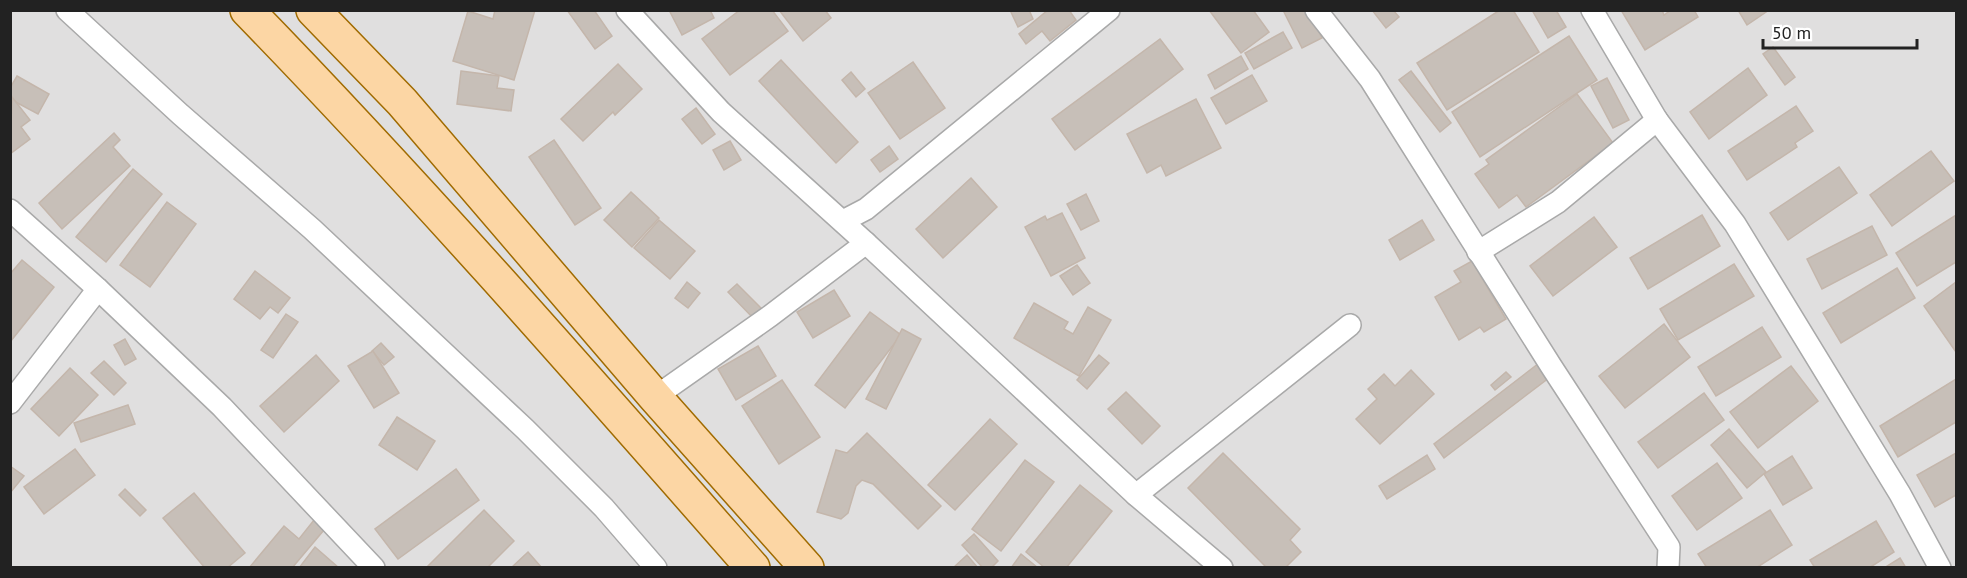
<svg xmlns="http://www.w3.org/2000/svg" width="1967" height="578" font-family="'PT Sans',sans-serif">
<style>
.residential{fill:#e0dfdf}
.building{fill:#c7bfb8;stroke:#c4b6ab;stroke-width:1.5}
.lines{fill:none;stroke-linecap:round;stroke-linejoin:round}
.street-casing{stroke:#a9a9a9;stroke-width:24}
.primary-casing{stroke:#a06b00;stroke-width:36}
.street{stroke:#fff;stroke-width:21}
.primary{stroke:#fcd6a4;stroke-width:33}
</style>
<rect width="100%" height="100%" fill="#f2efe9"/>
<rect class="residential" x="11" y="11" width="1945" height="556"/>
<g class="building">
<polygon points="495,10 535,10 514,80 453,61 468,11 493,19"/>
<polygon points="567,10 594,10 612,36 595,49"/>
<polygon points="669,10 710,10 714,18 682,35"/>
<polygon points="740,10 772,10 788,31 730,75 702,39"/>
<polygon points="779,10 825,10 831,18 803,41"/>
<polygon points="1010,10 1029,10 1033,19 1018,27"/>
<polygon points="1048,10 1069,10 1076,20 1050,41 1042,31 1026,44 1019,34"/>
<polygon points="1209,10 1253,10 1269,32 1241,53"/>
<polygon points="1287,10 1308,10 1322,38 1302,48 1284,12"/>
<polygon points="1372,10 1393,10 1399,17 1386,28"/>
<polygon points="1500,10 1513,10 1539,52 1447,110 1417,63"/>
<polygon points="1532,10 1556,10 1566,27 1548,38"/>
<polygon points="1621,10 1662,10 1664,15 1671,10 1694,10 1698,17 1645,50"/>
<polygon points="1738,10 1769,10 1747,25"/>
<polygon points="1283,32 1292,48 1254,69 1245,53"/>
<polygon points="1569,36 1597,80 1480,157 1452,112"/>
<polygon points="1160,39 1183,69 1075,150 1052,119"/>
<polygon points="1773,47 1795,77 1785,85 1763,54"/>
<polygon points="1241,56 1248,69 1215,89 1208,75"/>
<polygon points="781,60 858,142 836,163 759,81"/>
<polygon points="913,62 945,108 900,139 868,93"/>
<polygon points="618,64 642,89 615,115 613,112 583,141 561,119"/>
<polygon points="1748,68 1767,95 1709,139 1690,112"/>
<polygon points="461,71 499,76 497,88 514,90 511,111 457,104"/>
<polygon points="1411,71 1451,123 1440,132 1399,80"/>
<polygon points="851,72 865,89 856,97 842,80"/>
<polygon points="1252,75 1267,101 1226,124 1211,98"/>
<polygon points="17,76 49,94 38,114 10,99 10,88"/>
<polygon points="1607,78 1629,120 1613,128 1591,86"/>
<polygon points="1577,94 1613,143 1526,207 1517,195 1499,208 1475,174 1489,164 1486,160"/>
<polygon points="12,97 30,120 21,127 30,139 10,154"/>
<polygon points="1196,99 1221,148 1166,176 1161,165 1147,173 1127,134"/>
<polygon points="1796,106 1813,131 1795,143 1797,147 1747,180 1728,151"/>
<polygon points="696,108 715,134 702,144 682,119"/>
<polygon points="114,133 120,140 113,147 130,166 62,229 39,203"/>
<polygon points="554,140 601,208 575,225 529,157"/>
<polygon points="730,141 741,160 724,170 713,150"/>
<polygon points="889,146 898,159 880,172 871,160"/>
<polygon points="1931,151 1954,181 1892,226 1870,195"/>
<polygon points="1839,167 1857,193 1788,240 1770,213"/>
<polygon points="133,169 162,194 106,262 76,237"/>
<polygon points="971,178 997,207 943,258 916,229"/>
<polygon points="631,192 659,218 632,247 604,220"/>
<polygon points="1086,194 1099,221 1081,230 1067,204"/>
<polygon points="167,202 196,224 150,287 120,265"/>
<polygon points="1062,213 1085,258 1051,276 1025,227 1045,216 1047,220"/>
<polygon points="1702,215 1720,246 1648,289 1630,258"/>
<polygon points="1956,215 1956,262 1917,286 1896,253"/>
<polygon points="1594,217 1617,247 1553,296 1530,266"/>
<polygon points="659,220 695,251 670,279 634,248"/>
<polygon points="1422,220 1434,240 1400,260 1389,240"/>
<polygon points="1872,226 1887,255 1822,289 1807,259"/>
<polygon points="22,260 54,287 10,342 10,274"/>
<polygon points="1472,261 1506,319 1484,332 1480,327 1459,340 1435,297 1461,282 1454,271"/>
<polygon points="1734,264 1754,296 1678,340 1660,309"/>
<polygon points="1077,265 1090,283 1073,295 1060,276"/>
<polygon points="1897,268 1915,298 1841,343 1823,313"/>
<polygon points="255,271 290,298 278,313 270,307 260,319 234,299"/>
<polygon points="687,282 700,293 688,308 675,298"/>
<polygon points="1956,282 1956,352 1924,306"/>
<polygon points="737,284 763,310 754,319 728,292"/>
<polygon points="834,290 850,316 813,338 797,312"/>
<polygon points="1034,303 1068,322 1064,329 1073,334 1088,307 1111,320 1079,376 1014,338"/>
<polygon points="870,312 901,335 845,408 815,385"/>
<polygon points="286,314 298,322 273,358 261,350"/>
<polygon points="1664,324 1690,357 1625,408 1599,376"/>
<polygon points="1762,327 1781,357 1716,396 1698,367"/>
<polygon points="902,329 921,339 886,409 866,399"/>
<polygon points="125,339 136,359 125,365 114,345"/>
<polygon points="381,343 394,357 384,365 372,351"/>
<polygon points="758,346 776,376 736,400 718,369"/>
<polygon points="373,351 399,393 374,408 348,366"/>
<polygon points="316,355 339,381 284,432 260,406"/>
<polygon points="1099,355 1109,363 1087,389 1077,380"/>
<polygon points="1543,360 1554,374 1444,458 1434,444"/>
<polygon points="104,361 126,383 114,395 91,373"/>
<polygon points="1791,366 1818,401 1758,448 1730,412"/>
<polygon points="70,368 98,395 59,436 31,409"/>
<polygon points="1411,370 1434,394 1380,444 1356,419 1377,399 1368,389 1384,374 1395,386"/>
<polygon points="1506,372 1511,377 1495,390 1491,385"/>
<polygon points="1956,379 1956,422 1898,457 1880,426"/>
<polygon points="782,380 820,437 779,464 742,406"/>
<polygon points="1126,392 1160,426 1142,444 1108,409"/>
<polygon points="1704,393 1724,420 1658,468 1638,442"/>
<polygon points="128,405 135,424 81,442 74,423"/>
<polygon points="397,417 435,441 417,470 379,445"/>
<polygon points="990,419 1017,444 955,510 928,485"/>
<polygon points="1729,429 1766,472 1747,488 1711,445"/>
<polygon points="867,433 941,506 918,529 873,484 862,480 856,486 848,513 841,519 817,512 836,450 847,453"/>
<polygon points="75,449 95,475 44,514 24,487"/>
<polygon points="1223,453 1300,529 1290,540 1301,552 1285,568 1267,568 1188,488"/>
<polygon points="1956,453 1956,495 1935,507 1917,475"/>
<polygon points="1427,455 1435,469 1387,499 1379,486"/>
<polygon points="1792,456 1812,488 1783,505 1764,474"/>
<polygon points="1025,460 1054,482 1001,551 972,529"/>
<polygon points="1717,463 1742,498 1697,530 1672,496"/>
<polygon points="10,466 24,476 10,493"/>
<polygon points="456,469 479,500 398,559 375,529"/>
<polygon points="1080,485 1112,511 1066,568 1045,568 1026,552"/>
<polygon points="125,489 146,510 140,516 119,495"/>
<polygon points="194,493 245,553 227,568 205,568 163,518"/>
<polygon points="484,510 514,541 487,568 426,568"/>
<polygon points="1770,510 1792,545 1756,568 1707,568 1698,554"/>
<polygon points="318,515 329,524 292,568 249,568 284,526 299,539"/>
<polygon points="1876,521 1894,552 1869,568 1815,568 1810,560"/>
<polygon points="974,534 998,561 991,568 983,568 962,545"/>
<polygon points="315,547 339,568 299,568"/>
<polygon points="528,552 542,568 511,568"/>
<polygon points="1021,554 1038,568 1011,568"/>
<polygon points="967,555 978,568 953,568"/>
<polygon points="1900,558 1906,568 1884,568"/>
</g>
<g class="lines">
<g class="street-casing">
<g id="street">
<polyline points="67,10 180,114 312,229 525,429 604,508 656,568"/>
<polyline points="627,10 721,112 866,243 1136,495 1222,568"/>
<polyline points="1316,10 1370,79 1551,366 1669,547 1668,568"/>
<polyline points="1592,10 1657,120 1735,224 1900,494 1940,568"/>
<polyline points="10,210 98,289 222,407 374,568"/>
<polyline points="843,221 866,209 1109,10"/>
<polyline points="1478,252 1558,202 1657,120"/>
<polyline points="655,397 770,316 866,243"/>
<polyline points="10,403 98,289"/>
<polyline points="1136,495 1350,325"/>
</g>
</g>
<g class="primary-casing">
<g id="primary">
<path d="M247,10c175,180 340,369 506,558"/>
<polyline points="313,10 402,102 655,397 807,568"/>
</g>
</g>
<use href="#street" class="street"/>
<use href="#primary" class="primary"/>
</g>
<rect width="1967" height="578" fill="none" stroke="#222222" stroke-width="24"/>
<path d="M1763 39v9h154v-9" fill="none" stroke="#222222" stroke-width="3"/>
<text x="1772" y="39" font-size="18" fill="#222222" stroke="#ffffff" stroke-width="4.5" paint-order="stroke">50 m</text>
</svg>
